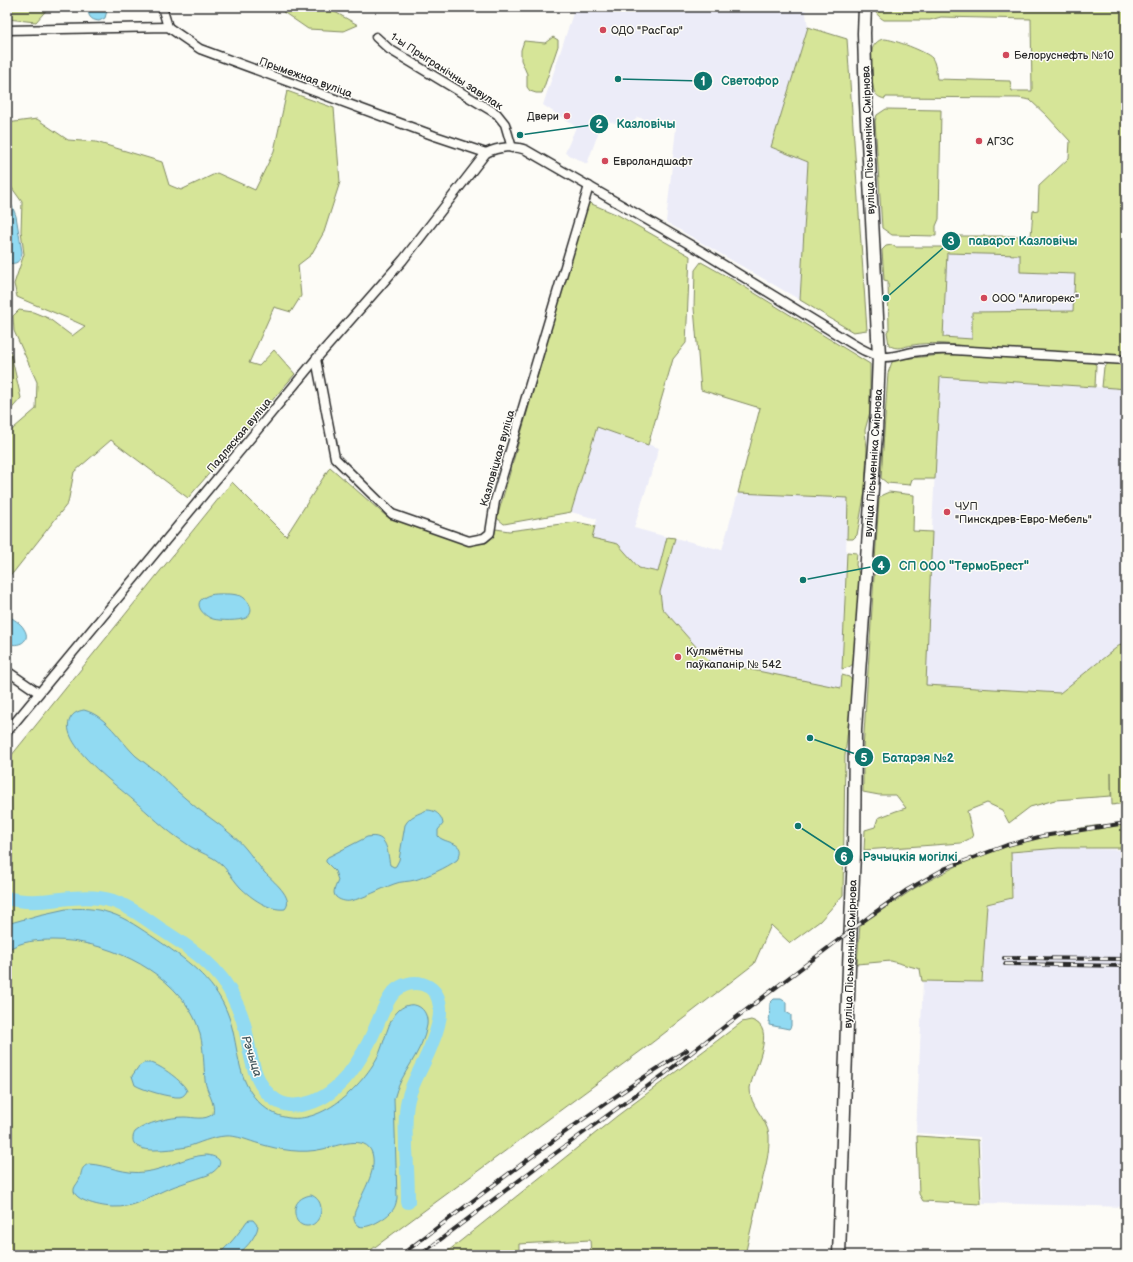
<svg xmlns="http://www.w3.org/2000/svg" width="1133" height="1262" font-family="'Balsamiq Sans',sans-serif">
<style>
.built{fill:#ececf8}
.green{fill:#d6e598;stroke:#808862;fill-rule:evenodd}
.water{fill:#91daf2;stroke:#6894a2}
.lines{fill:none;stroke-linecap:round;stroke-linejoin:round}
.river{stroke:#91daf2;stroke-width:14}
.minor-casing{stroke:#2b2b2b;stroke-width:11}
.secondary-casing{stroke:#2b2b2b;stroke-width:15}
.minor{stroke:#fdfcf7;stroke-width:8}
.secondary{stroke:#fdfcf7;stroke-width:12}
.rail-casing{stroke:#2b2b2b;stroke-width:4}
.rail{stroke:#fdfcf7;stroke-width:2.5;stroke-dasharray:8;stroke-linecap:butt}
.poi-dot{fill:#d1495b;stroke:#fdfcf7;stroke-width:1.5}
.labels{text-anchor:middle;stroke-width:3;stroke-linejoin:round;paint-order:stroke}
.poi-label{font-size:11px;fill:#2b2b2b;stroke:#fdfcf7;text-anchor:start}
.street-label{font-size:11px;fill:#2b2b2b;stroke:#fdfcf7}
.water-label{font-size:12px;font-style:italic;fill:#44575d;stroke:#fdfcf7}
.leader{fill:none;stroke:#0f766e;stroke-width:1.5}
.callout-dot{fill:#0f766e;stroke:#fdfcf7;stroke-width:1.5}
.mark-label{font-size:12px;text-anchor:middle;font-weight:bold;fill:#fff}
.callout-label{font-size:12px;text-anchor:middle;font-weight:bold;fill:#0f766e;stroke:#fdfcf7;stroke-width:3;stroke-linejoin:round;paint-order:stroke}
</style>
<rect width="100%" height="100%" fill="#fdfcf7"/>
<filter id="ink" filterUnits="userSpaceOnUse"><feTurbulence type="fractalNoise" baseFrequency=".025" numOctaves="2"/><feDisplacementMap in="SourceGraphic" scale="8" xChannelSelector="R" yChannelSelector="G"/><feConvolveMatrix kernelMatrix="1 2 1 2 8 2 1 2 1" color-interpolation-filters="sRGB"/></filter>
<g filter="url(#ink)">
<g class="built">
<polygon points="575,7 805,7 808,27 771,147 808,162 800,300 666,222 676,128 637,117 631,127 603,120 587,164 565,153 576,127 543,105"/>
<polygon points="947,253 1020,255 1020,272 1075,274 1073,311 972,312 972,339 943,338"/>
<polygon points="940,377 1126,389 1126,640 1060,693 926,685 931,546"/>
<polygon points="597,427 659,448 634,528 667,537 658,572 639,568 618,544 592,538 597,519 571,512"/>
<polygon points="738,493 848,498 841,688 738,667 713,664 706,658 662,608 660,592 675,538 722,550"/>
<polygon points="1059,848 1126,850 1126,1207 983,1203 980,1137 916,1133 923,982 983,982 987,905 1013,898 1011,853"/>
</g>
<g class="green">
<polygon points="7,7 49,7 36,22 7,19"/>
<polygon points="276,7 326,7 358,25 344,31 308,29"/>
<path d="M874,7h252v349l-32,-2 -4,6 6,5 -1,22 -155,-10 -5,102h-23l-2,6 -23,-2 -6,-5 7,-105 4,-11 9,-3 51,-5 12,-8c-16,-2 -34,-4 -51,-1 -9,1 -16,6 -24,0l-2,-13 2,-3 -1,-48 -4,-1 -2,-30 4,-4 6,-1 3,2h63v-11h73l2,-25 5,-1 1,-24 30,-28 1,-17 -23,-25 -17,-16 -11,-2 -133,-1 -1,2c-4,-1 -7,-2 -10,-6 -3,-4 -5,-36 -3,-42 0,-3 2,-6 4,-8 2,-2 5,-4 8,-4 9,0 43,13 48,19 4,6 4,15 5,21l73,2 2,10h20l-1,-72 -90,-2 -11,3h-46c-5,-3 -9,-7 -10,-13zM947,253l73,2v17l55,2 -2,37 -101,1v27l-29,-2z"/>
<polygon points="808,27 847,39 867,330 853,332 800,300 808,162 771,147"/>
<polygon points="553,37 558,40 558,46 542,93 536,93 530,91 527,87 527,74 521,60 521,50 524,41 545,43"/>
<path d="M287,91l47,17 6,74 -16,50 -13,23 -13,10 3,31 -10,16 -17,-5 -25,56 10,3 15,-16 21,24 -107,124 -77,-58 -37,32 -6,31 -55,70 -6,3v-142l29,-25 1,-27 -23,-51 -1,-15 6,-6 14,2 15,6 24,18 13,-10c-23,-11 -46,-19 -68,-29l-3,-13 10,-30 -3,-23 1,-29 -15,-21v-58l30,-4 31,21 28,2 66,20 7,23 12,5 36,-17 38,17 19,-39z"/>
<polygon points="886,109 941,110 939,219 936,226 936,236 892,235 882,228 875,121 877,115"/>
<polygon points="587,202 618,215 690,256 686,343 673,359 648,445 597,427 571,512 504,524 497,518"/>
<polygon points="701,262 735,281 870,364 870,412 865,430 867,448 865,491 857,535 853,539 847,539 848,498 738,493 760,408 701,390 694,308 695,270"/>
<polygon points="7,349 10,350 21,398 7,414"/>
<polygon points="1110,362 1126,362 1126,389 1102,387 1104,367"/>
<polygon points="330,467 386,516 466,544 486,543 493,537 496,529 509,531 576,522 595,526 592,538 618,544 639,568 658,572 667,537 675,538 660,592 662,608 706,658 712,664 738,667 841,688 842,675 849,677 853,682 845,756 843,895 820,921 790,943 771,925 754,964 649,1045 364,1255 7,1255 7,761 232,482 286,536"/>
<polygon points="889,492 914,495 913,531 932,532 926,685 1060,693 1126,640 1126,803 1112,805 1111,773 1111,796 1055,800 1030,807 1009,823 1002,810 987,803 967,811 973,837 961,843 864,850 865,830 875,827 878,818 896,811 906,808 896,795 879,795 863,792 863,749 879,499 882,495"/>
<polygon points="847,552 857,553 856,565 860,577 853,664 849,667 842,669"/>
<polygon points="1126,824 1126,848 1059,848 1011,852 1012,898 987,904 982,982 922,981 920,969 891,961 857,964 860,925 915,888 970,859 1006,845 1064,831 1094,826"/>
<path d="M751,1020c28,7 1,52 -1,68 -1,18 17,30 19,47 1,19 -5,37 -9,55 -5,21 -10,43 -15,65h-154l-1,-15 -71,4v11h-76l174,-139 125,-94z"/>
<polygon points="917,1136 978,1140 981,1204 923,1201 919,1194"/>
</g>
<g class="water">
<path d="M88,7h20l-3,11 -6,3c-9,-1 -11,-5 -11,-14z"/>
<path d="M7,193l9,23 6,36c-1,9 -5,13 -15,11z"/>
<path d="M229,594c4,0 8,1 12,2 8,4 15,16 5,22 -7,3 -26,3 -33,1 -10,-3 -21,-16 -8,-22 6,-4 17,-3 24,-3z"/>
<path d="M7,615c6,4 14,8 17,14 8,12 -6,19 -17,14z"/>
<path d="M84,710c23,6 36,31 52,46 7,6 15,11 22,17 9,8 17,17 27,25 15,14 33,24 48,38 13,10 21,25 32,37 7,7 30,25 20,36 -16,2 -34,-11 -45,-22 -9,-10 -15,-22 -27,-29 -10,-5 -20,-9 -29,-16 -19,-12 -35,-29 -52,-43 -16,-14 -74,-56 -62,-80 3,-6 8,-8 14,-9z"/>
<path d="M427,810c8,0 15,5 16,14l-5,6v6c6,8 31,5 19,24 -11,8 -29,16 -42,20 -7,2 -14,1 -21,4 -14,5 -29,14 -44,17 -4,1 -11,-1 -14,-4 -5,-5 1,-12 2,-17l-3,-9 -9,-9v-3l2,-2 39,-20c21,-4 20,14 23,28l4,2 2,-1 3,-6 6,-35c5,-9 13,-11 22,-15z"/>
<path d="M66,909c15,-1 29,-1 44,4 16,5 31,16 46,26 28,19 58,40 71,73 13,31 7,70 36,94 41,35 94,-12 114,-48 8,-14 10,-38 22,-48 14,-12 30,-2 28,15 -4,28 -27,48 -33,74l3,99c-1,6 -2,10 -6,14 -6,7 -34,25 -37,7 -1,-6 3,-11 5,-17 6,-14 18,-33 13,-49 -6,-19 -35,-7 -49,-4 -21,5 -43,1 -63,-5 -11,-3 -23,-9 -35,-8 -13,1 -26,7 -38,11 -11,2 -22,3 -33,3 -7,0 -16,-1 -20,-7 -2,-3 -1,-8 1,-11 10,-9 36,-15 49,-15 10,0 20,4 29,-3 3,-12 -7,-22 -8,-34 -2,-24 -1,-47 -14,-68 -26,-45 -88,-72 -137,-72 -18,0 -32,1 -47,10v-26l32,-9z"/>
<polygon points="774,999 781,999 786,1002 786,1012 791,1015 791,1026 789,1029 769,1025 770,1003"/>
<path d="M144,1063c2,0 5,0 7,0 9,2 33,19 36,28 -2,3 -3,5 -7,6 -9,1 -37,-7 -45,-12l-3,-9 7,-10z"/>
<path d="M206,1155c19,2 17,12 2,20 -14,5 -29,9 -43,15 -18,8 -32,18 -52,17 -9,0 -41,-6 -39,-18 1,-4 5,-7 6,-11 2,-7 1,-11 9,-14 18,1 37,11 55,8 22,-2 41,-16 62,-17z"/>
<path d="M311,1195c19,7 8,37 -9,30 -3,-2 -5,-3 -6,-7 -4,-13 3,-21 15,-23z"/>
<path d="M250,1220h3l5,6c-1,10 -15,27 -24,29 -5,1 -12,0 -17,0 13,-10 21,-21 30,-34z"/>
</g>
<g class="lines">
<path class="river" d="M7,898c36,10 70,-8 106,3 17,6 32,17 46,27 30,19 62,39 76,73 4,8 8,18 10,27 6,25 7,58 32,73 10,6 22,5 32,2 32,-9 54,-46 66,-74 6,-13 10,-27 19,-37 17,-16 44,-10 46,15 1,12 -3,24 -8,36 -6,19 -19,36 -24,56 -4,16 -2,33 -2,50 1,17 2,35 2,53"/>
<g class="minor-casing">
<g id="minor">
<polyline points="162,7 168,27"/>
<path d="M7,30l161,-3 32,22 235,87 51,17c12,-6 28,-8 40,-3l175,101 150,92c10,6 20,12 31,14 10,1 21,-3 31,-5 13,-2 26,-3 40,-2l173,10"/>
<polyline points="376,37 389,49 497,114 505,124 512,148"/>
<polyline points="316,359 335,458 392,514 469,541 484,538 490,533 495,501 589,186"/>
<polyline points="7,671 39,693"/>
<polyline points="7,732 316,359 403,260 486,153"/>
</g>
</g>
<g class="secondary-casing">
<polyline id="secondary" points="839,1255 849,967 854,854 855,729 876,432 879,356 866,102 864,33 865,7"/>
</g>
<use href="#minor" class="minor"/>
<use href="#secondary" class="secondary"/>
<g class="rail-casing">
<g id="rail">
<polyline points="1004,958 1126,959"/>
<polyline points="1005,964 1126,966"/>
<path d="M401,1255c94,-70 186,-144 286,-205"/>
<polyline points="420,1255 542,1163 663,1075 729,1023 870,916 907,890 946,868 1007,845 1043,836 1126,823"/>
</g>
</g>
<use href="#rail" class="rail"/>
</g>
</g>
<g class="poi-dot">
<circle cx="603" cy="30" r="4"/>
<circle cx="1006" cy="55" r="4"/>
<circle cx="567" cy="116" r="4"/>
<circle cx="979" cy="141" r="4"/>
<circle cx="605" cy="161" r="4"/>
<circle cx="984" cy="298" r="4"/>
<circle cx="947" cy="512" r="4"/>
<circle cx="678" cy="657" r="4"/>
</g>
<g class="labels">
<g class="poi-label">
<text x="611" y="34">ОДО "РасГар"</text>
<text x="1014" y="59">Белоруснефть №10</text>
<text x="559" y="120" text-anchor="end">Двери</text>
<text x="987" y="145">АГЗС</text>
<text x="613" y="165">Евроландшафт</text>
<text x="992" y="302">ООО "Алигорекс"</text>
<text x="955" y="510">ЧУП<tspan x="955" dy="13">"Пинскдрев-Евро-Мебель"</tspan></text>
<text x="686" y="655">Кулямётны<tspan x="686" dy="13">паўкапанір № 542</tspan></text>
</g>
<g class="street-label">
<text transform="translate(447 71) rotate(33)" y="4">1-ы Прыгранічны завулак</text>
<text transform="translate(306 77) rotate(20)" y="4">Прымежная вуліца</text>
<text transform="translate(868 140) rotate(-92)" y="4">вуліца Пісьменніка Смірнова</text>
<text transform="translate(239 435) rotate(-50)" y="4">Падляская вуліца</text>
<text transform="translate(497 458) rotate(-74)" y="4">Казловіцкая вуліца</text>
<text transform="translate(873 463) rotate(-86)" y="4">вуліца Пісьменніка Смірнова</text>
<text transform="translate(850 954) rotate(-88)" y="4">вуліца Пісьменніка Смірнова</text>
</g>
<g class="water-label">
<text transform="translate(252 1056) rotate(72)" y="4">Рэчыца</text>
</g>
</g>
<path class="leader" d="M618 79L703 81M520 135L599 124M886 298L951 241M803 580L881 565M810 738L864 757M798 826L844 856"/>
<g class="callout-dot">
<circle cx="618" cy="79" r="4"/>
<circle cx="520" cy="135" r="4"/>
<circle cx="886" cy="298" r="4"/>
<circle cx="803" cy="580" r="4"/>
<circle cx="810" cy="738" r="4"/>
<circle cx="798" cy="826" r="4"/>
<circle cx="703" cy="81" r="10"/>
<circle cx="599" cy="124" r="10"/>
<circle cx="951" cy="241" r="10"/>
<circle cx="881" cy="565" r="10"/>
<circle cx="864" cy="757" r="10"/>
<circle cx="844" cy="856" r="10"/>
</g>
<g class="mark-label">
<text x="703" y="85">1</text>
<text x="599" y="128">2</text>
<text x="951" y="245">3</text>
<text x="881" y="570">4</text>
<text x="864" y="762">5</text>
<text x="844" y="861">6</text>
</g>
<g class="callout-label">
<text x="750" y="85">Светофор</text>
<text x="646" y="128">Казловічы</text>
<text x="1023" y="245">паварот Казловічы</text>
<text x="964" y="570">СП ООО "ТермоБрест"</text>
<text x="918" y="762">Батарэя №2</text>
<text x="910" y="861">Рэчыцкія могілкі</text>
</g>
<rect width="1133" height="1262" fill="none" stroke="#fdfcf7" stroke-width="24"/>
<rect x="12" y="12" width="1109" height="1238" fill="none" stroke="#2b2b2b" stroke-width="1.5" filter="url(#ink)"/>
</svg>
